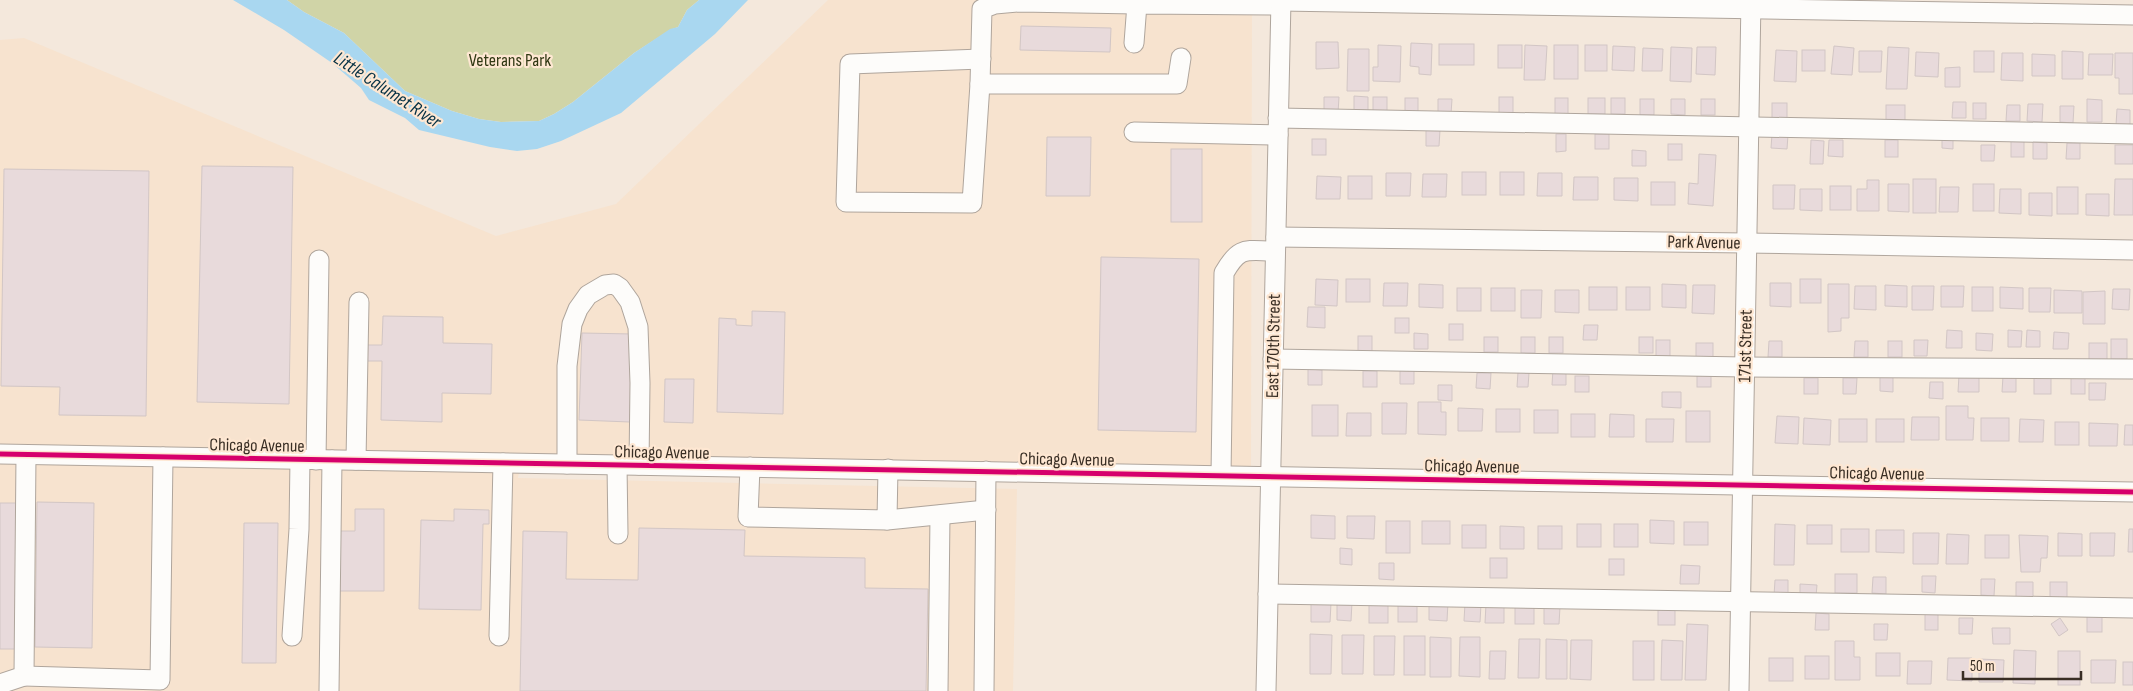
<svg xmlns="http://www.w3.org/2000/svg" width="2133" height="691" font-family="'Sofia Sans Condensed',sans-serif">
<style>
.built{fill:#f7e3cf}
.green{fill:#d0d4a7}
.water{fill:#a9d7f0}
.building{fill:#e8dadb;stroke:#d2c6c5}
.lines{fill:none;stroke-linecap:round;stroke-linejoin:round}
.minor-casing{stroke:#afa59c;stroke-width:21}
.minor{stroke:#fdfcfa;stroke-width:19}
.cycleway-casing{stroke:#fee7d2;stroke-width:8}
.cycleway{stroke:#d6006c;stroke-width:5}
.labels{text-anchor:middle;stroke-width:4.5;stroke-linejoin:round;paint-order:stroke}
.park-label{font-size:18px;fill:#313813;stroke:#fee7d2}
.street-label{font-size:18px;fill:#392e24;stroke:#fee7d2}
.water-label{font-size:19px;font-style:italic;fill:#053145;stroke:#fee7d2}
</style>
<rect width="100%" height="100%" fill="#f4e8dc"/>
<polygon class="built" points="828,0 1252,0 1251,476 521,463 518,478 1017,489 1013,691 0,691 0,40 24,38 496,236 616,204"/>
<polygon class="green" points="287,0 699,0 687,10 678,27 670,30 634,53 573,102 554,114 539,121 501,122 479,119 452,111 405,91 344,33 304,12"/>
<polygon class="water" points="233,0 287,0 304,12 344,33 405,91 452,111 479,119 501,122 539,121 554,114 573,102 634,53 670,29 678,27 687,10 699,0 748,0 715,34 621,113 561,141 537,149 517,151 490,147 419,130 405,118 369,100 361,88 332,63 284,30"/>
<g class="building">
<polygon points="1021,26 1111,28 1110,52 1020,50"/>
<polygon points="1316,42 1338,42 1339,68 1316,69"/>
<polygon points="1411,43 1432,44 1431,75 1419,74 1419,67 1410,66"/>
<rect x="1439" y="44" width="35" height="21"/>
<polygon points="1378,45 1401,46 1400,82 1373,81 1373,67 1378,67"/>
<rect x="1498" y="45" width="24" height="23"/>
<polygon points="1525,45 1547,46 1545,80 1524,80"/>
<rect x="1554" y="45" width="24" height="34"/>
<rect x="1585" y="45" width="22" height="26"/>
<polygon points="1613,46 1635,47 1634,71 1612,70"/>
<polygon points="1834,46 1854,48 1852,75 1831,74"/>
<polygon points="1671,47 1692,48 1691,82 1670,81"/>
<polygon points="1697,47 1716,47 1715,75 1696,74"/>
<polygon points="1888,47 1909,48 1907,89 1886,89"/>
<polygon points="1643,48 1663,49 1662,71 1642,71"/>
<polygon points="1348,49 1369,49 1369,91 1347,91"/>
<polygon points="1776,50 1797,51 1796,82 1774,81"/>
<rect x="1802" y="50" width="23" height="21"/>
<polygon points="1859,51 1882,51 1881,72 1859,72"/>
<rect x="1974" y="51" width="20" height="21"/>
<polygon points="2062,51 2083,52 2083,79 2062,79"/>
<polygon points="1916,52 1939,53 1938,77 1915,76"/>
<polygon points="2002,53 2023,53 2023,81 2001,80"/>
<polygon points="2115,53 2133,53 2133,94 2119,94 2119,78 2115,78"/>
<polygon points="2032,54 2055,55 2055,76 2032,76"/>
<polygon points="2089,54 2113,54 2112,75 2088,75"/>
<polygon points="1960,67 1960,87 1945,87 1945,68"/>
<polygon points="1354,96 1368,97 1368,112 1354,112"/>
<polygon points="1324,97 1339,97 1338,113 1324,113"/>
<rect x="1373" y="97" width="14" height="16"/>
<rect x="1499" y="97" width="14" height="16"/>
<rect x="1405" y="98" width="13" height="16"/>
<rect x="1555" y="98" width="13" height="16"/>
<rect x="1588" y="98" width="17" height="16"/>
<rect x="1611" y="98" width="14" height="16"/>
<polygon points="1438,99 1452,99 1451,114 1438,114"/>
<rect x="1640" y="99" width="14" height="16"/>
<polygon points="1671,99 1685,99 1685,115 1671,114"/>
<rect x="1701" y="99" width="14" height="16"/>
<polygon points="2087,99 2102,100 2102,122 2087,122"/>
<polygon points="1953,102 1966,102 1966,118 1952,118"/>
<rect x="1772" y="103" width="15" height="15"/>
<rect x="1973" y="103" width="13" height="16"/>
<polygon points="2028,104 2043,104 2042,122 2027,121"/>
<rect x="1886" y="105" width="19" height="17"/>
<polygon points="2007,105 2020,105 2020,121 2006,121"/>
<polygon points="2060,106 2074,106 2073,123 2060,122"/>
<polygon points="2117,109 2130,110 2130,126 2116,125"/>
<polygon points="1426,130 1440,130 1439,146 1426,146"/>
<polygon points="1556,134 1566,134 1566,151 1556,152"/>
<rect x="1595" y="134" width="14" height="15"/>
<polygon points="1772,134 1788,135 1787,149 1771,148"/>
<polygon points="1047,137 1091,137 1090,196 1046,196"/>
<rect x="1312" y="139" width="14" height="16"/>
<polygon points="1942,139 1953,139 1953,149 1942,148"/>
<polygon points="1811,140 1824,141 1823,164 1810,164"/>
<polygon points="1829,140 1843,140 1843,157 1828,156"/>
<rect x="1885" y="140" width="13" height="17"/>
<rect x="2011" y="141" width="13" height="16"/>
<polygon points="2033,142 2047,143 2047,159 2033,159"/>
<polygon points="2067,143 2080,143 2080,159 2066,159"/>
<rect x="1668" y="144" width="14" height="16"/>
<polygon points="1981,145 1995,145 1994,161 1981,161"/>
<rect x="2115" y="145" width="18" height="19"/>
<rect x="1171" y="149" width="31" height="73"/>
<polygon points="1632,150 1646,151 1646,166 1632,166"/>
<polygon points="1699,154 1716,155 1713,206 1688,204 1689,183 1698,184"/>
<polygon points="202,166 293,167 289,404 197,402"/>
<polygon points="4,169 149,171 146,416 59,415 60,387 1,386"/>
<rect x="1462" y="172" width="24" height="23"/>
<rect x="1500" y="172" width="24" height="23"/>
<polygon points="1386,173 1411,173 1410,196 1386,196"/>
<polygon points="1538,173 1562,173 1562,196 1537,196"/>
<polygon points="1423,174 1447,174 1446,197 1422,197"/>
<polygon points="1317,176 1341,177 1340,199 1316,199"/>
<rect x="1348" y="176" width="24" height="23"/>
<polygon points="1574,177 1598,177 1598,200 1573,200"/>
<polygon points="1614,178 1638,178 1638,201 1614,200"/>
<rect x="1913" y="179" width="23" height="34"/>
<polygon points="2115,179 2133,179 2133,215 2114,215"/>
<polygon points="1867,180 1879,180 1879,211 1857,211 1857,189 1867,189"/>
<rect x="1651" y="182" width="24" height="23"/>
<polygon points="1888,184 1909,184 1909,212 1888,211"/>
<rect x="1973" y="184" width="21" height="27"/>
<polygon points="1773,185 1795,185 1794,209 1773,209"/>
<rect x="1830" y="186" width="21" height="24"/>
<polygon points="1940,187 1959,187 1958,212 1939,212"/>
<rect x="2057" y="187" width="21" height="27"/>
<polygon points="1800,189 1822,189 1822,211 1800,210"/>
<polygon points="2000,189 2021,189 2021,214 1999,213"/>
<polygon points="2029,193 2052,193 2052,216 2029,215"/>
<polygon points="2086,194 2109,194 2109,216 2086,215"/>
<polygon points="1101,257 1199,259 1196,432 1098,430"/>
<polygon points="1316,279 1338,280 1337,306 1315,305"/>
<rect x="1346" y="279" width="24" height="23"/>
<rect x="1800" y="279" width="21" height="24"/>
<polygon points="1384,283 1408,283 1407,306 1383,306"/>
<polygon points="1770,283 1791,283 1791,307 1770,306"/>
<polygon points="1419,284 1443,285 1443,308 1419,307"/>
<polygon points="1662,284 1686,285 1686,308 1662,307"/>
<polygon points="1828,284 1849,284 1849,318 1841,318 1841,331 1828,332"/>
<polygon points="1693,285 1715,285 1714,314 1692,313"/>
<polygon points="1885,285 1907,286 1907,307 1885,306"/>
<polygon points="1855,286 1876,286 1876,310 1854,309"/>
<polygon points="1912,286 1934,286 1933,310 1912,310"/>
<polygon points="1941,286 1964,286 1963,307 1941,307"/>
<rect x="1589" y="287" width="28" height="23"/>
<rect x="1626" y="287" width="24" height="23"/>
<rect x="1972" y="287" width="21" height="24"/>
<polygon points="2000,287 2023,288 2023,309 2000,308"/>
<rect x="1457" y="288" width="24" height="23"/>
<rect x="1491" y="288" width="24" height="23"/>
<polygon points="2029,288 2051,288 2050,312 2029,312"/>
<polygon points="2113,289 2130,289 2129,310 2112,309"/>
<polygon points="1521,290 1542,290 1541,318 1521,318"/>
<polygon points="1555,290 1579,290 1579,313 1555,312"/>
<polygon points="2054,290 2082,291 2082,313 2054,313"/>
<polygon points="2105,291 2105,324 2083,324 2083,292"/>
<polygon points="1308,307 1325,307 1325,328 1307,327"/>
<polygon points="752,311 785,312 783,414 717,412 719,318 736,319 736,325 752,326"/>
<polygon points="383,316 443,317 443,343 492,344 491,394 442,393 442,422 381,420 382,361 366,361 366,345 382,345"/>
<rect x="1395" y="318" width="14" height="15"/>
<rect x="1449" y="324" width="14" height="16"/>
<polygon points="1584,325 1598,325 1597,340 1583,340"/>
<polygon points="1947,330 1962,331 1962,348 1946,348"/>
<polygon points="2008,330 2022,331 2021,347 2008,347"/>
<polygon points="2027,330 2040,331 2040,347 2026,347"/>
<polygon points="2054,332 2069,333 2068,349 2053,349"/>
<polygon points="582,333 632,334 630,422 579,420"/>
<polygon points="1414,333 1428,334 1428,349 1414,349"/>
<polygon points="1976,333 1993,334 1992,351 1976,350"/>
<rect x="1358" y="336" width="14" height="16"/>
<rect x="1484" y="337" width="14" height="15"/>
<rect x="1521" y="337" width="14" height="16"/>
<rect x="1549" y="337" width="14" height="16"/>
<rect x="1639" y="337" width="14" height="16"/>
<rect x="2111" y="339" width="16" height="20"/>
<rect x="1656" y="340" width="14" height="16"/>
<polygon points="1914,340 1928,340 1927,356 1914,356"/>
<polygon points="1769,341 1782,341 1782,357 1768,357"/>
<polygon points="1855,341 1868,341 1868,357 1854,357"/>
<rect x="1888" y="341" width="14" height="16"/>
<rect x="1696" y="343" width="17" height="15"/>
<rect x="2089" y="343" width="18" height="17"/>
<polygon points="1400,368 1414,369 1414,384 1400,384"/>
<polygon points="1308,369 1322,370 1322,385 1308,385"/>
<polygon points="1553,369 1566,369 1566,385 1552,385"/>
<rect x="1363" y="371" width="14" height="16"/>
<rect x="1697" y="371" width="14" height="16"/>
<polygon points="1518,372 1529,373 1528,387 1517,387"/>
<polygon points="1477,373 1491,373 1490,389 1476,388"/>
<polygon points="1880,375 1893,375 1893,392 1880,391"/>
<polygon points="1959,375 1979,375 1979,392 1958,392"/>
<rect x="1575" y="376" width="14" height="16"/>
<polygon points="2003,376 2016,376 2016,392 2002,392"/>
<rect x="1804" y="378" width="14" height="16"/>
<polygon points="1843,378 1857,378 1856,394 1843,394"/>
<rect x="2034" y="378" width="17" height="16"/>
<rect x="2071" y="378" width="14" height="16"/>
<polygon points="665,379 694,379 693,423 664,422"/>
<polygon points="1930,382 1943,382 1943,399 1929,398"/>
<polygon points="2089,383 2106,383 2105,400 2089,400"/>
<polygon points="1438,385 1452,385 1452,401 1438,400"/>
<polygon points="1662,392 1681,392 1681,408 1662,407"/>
<polygon points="1418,402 1441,402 1441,412 1446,412 1446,435 1418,434"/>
<polygon points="1382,403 1407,403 1406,434 1382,434"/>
<rect x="1312" y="405" width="26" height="31"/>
<polygon points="1946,406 1968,406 1968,418 1974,418 1973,440 1946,440"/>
<polygon points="1458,408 1483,409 1482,431 1458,431"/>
<rect x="1496" y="409" width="24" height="23"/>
<rect x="1534" y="410" width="24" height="23"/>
<rect x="1686" y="411" width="24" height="31"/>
<polygon points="1347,413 1371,413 1371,436 1346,436"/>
<rect x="1571" y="414" width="24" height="23"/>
<polygon points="1610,414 1634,415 1634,437 1609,437"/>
<polygon points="1777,416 1799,417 1798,444 1775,443"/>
<polygon points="1912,417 1939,417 1939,440 1911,440"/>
<polygon points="1804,418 1831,420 1830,445 1803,444"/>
<rect x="1981" y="418" width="28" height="23"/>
<polygon points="1646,419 1674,419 1673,442 1646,442"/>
<rect x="1839" y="419" width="28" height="23"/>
<rect x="1876" y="419" width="28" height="23"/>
<polygon points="2020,419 2044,420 2043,442 2019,442"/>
<rect x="2055" y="422" width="24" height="23"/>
<polygon points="2089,423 2118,424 2117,446 2089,446"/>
<polygon points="2125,425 2133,425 2133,445 2124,445"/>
<polygon points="37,502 94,503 92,648 35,647"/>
<polygon points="0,503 17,503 15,649 0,649"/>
<polygon points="355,509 384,509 384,591 339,591 339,531 355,531"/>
<polygon points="454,509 489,510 489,524 483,524 481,610 419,609 421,520 454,521"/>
<polygon points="1311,515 1335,516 1335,539 1311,538"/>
<polygon points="1347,516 1375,516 1374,539 1347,538"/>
<polygon points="1650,520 1674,521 1674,544 1650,543"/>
<rect x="1386" y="521" width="24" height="32"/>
<rect x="1422" y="521" width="28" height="23"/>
<rect x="1684" y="522" width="24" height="23"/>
<polygon points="244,523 278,523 276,663 242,663"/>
<rect x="1577" y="524" width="24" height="23"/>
<rect x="1614" y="524" width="24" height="23"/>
<polygon points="1775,524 1795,525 1794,565 1774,565"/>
<rect x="1462" y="525" width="24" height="23"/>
<rect x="1807" y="525" width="25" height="19"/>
<polygon points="1500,526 1524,527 1524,549 1500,549"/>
<rect x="1538" y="526" width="24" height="23"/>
<polygon points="639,528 745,530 744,556 865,558 865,588 928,589 926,691 520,691 523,531 567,532 566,579 638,580"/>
<rect x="1841" y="529" width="28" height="23"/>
<polygon points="2129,529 2133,529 2133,552 2128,552"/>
<polygon points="1876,530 1904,530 1904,553 1876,552"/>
<polygon points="1913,533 1939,533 1938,564 1913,564"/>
<polygon points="2058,533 2082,534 2082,556 2058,556"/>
<polygon points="2090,533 2115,533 2114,556 2090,556"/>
<polygon points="1947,534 1969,535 1968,564 1946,564"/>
<rect x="1985" y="535" width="24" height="23"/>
<polygon points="2019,535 2048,536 2047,558 2041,558 2040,572 2021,572"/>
<polygon points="1340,548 1352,549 1352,565 1340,564"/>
<rect x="1490" y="558" width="17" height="20"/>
<rect x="1609" y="559" width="15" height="16"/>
<polygon points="1379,563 1394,563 1394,580 1379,579"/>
<polygon points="1681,565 1700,566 1699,584 1680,584"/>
<rect x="1835" y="574" width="22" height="19"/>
<polygon points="1922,576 1936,576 1935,593 1922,592"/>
<polygon points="1873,577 1886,577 1886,594 1872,593"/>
<polygon points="1981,579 1995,579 1994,596 1981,595"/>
<polygon points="1775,580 1788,580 1788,596 1774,596"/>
<polygon points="2016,582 2033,582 2033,599 2016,598"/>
<rect x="2050" y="582" width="17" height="17"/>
<polygon points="1800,584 1817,585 1816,596 1800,595"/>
<polygon points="1337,601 1352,602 1351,621 1337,620"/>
<polygon points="1429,601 1448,602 1447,621 1429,620"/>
<polygon points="1311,603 1331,603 1330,622 1311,622"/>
<rect x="1398" y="603" width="19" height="19"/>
<polygon points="1465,603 1481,604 1480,622 1464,621"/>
<rect x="1369" y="604" width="19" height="19"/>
<polygon points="1486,604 1504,604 1504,623 1485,623"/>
<rect x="1515" y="605" width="19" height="19"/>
<polygon points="1544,606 1560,607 1559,624 1544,624"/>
<rect x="1658" y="608" width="17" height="17"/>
<polygon points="1816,613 1829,614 1829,630 1815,630"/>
<rect x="1925" y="614" width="13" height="16"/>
<rect x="2087" y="615" width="15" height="17"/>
<polygon points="1959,618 1973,618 1972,634 1959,634"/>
<polygon points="2060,618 2068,630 2059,636 2051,624"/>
<polygon points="1687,624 1708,625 1706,680 1685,680"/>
<polygon points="1874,624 1888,624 1887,640 1874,640"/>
<polygon points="1992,628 2010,628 2010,644 1993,644"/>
<polygon points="1310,634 1332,635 1331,674 1310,674"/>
<polygon points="1342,635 1364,635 1363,674 1342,674"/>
<polygon points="1374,636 1395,636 1394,675 1374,675"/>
<rect x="1404" y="636" width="21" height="39"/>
<polygon points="1430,637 1451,638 1451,677 1430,677"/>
<polygon points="1460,637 1480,637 1480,677 1459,676"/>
<polygon points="1519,639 1540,639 1539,678 1518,678"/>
<polygon points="1546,639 1567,640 1567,679 1546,679"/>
<polygon points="1571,640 1592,640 1591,680 1570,679"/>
<polygon points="1662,640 1683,641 1682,680 1661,680"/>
<rect x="1633" y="641" width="21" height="39"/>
<polygon points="1835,641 1854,641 1854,657 1860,657 1860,680 1835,680"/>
<polygon points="2014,650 2036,651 2035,684 2013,683"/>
<polygon points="1490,651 1506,651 1505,679 1489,679"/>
<rect x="2058" y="651" width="22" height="34"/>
<rect x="1876" y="653" width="24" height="23"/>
<rect x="1805" y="656" width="24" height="23"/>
<rect x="1769" y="658" width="24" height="23"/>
<polygon points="1948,658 1972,658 1972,681 1947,680"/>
<polygon points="1979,659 2004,660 2003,682 1979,682"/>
<polygon points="2091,660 2116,660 2115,683 2091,683"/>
<polygon points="1908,661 1932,661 1931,684 1907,684"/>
<rect x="2123" y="662" width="10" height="23"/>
</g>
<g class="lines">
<g class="minor-casing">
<g id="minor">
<polyline points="1280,1 2133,15"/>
<polyline points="1137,4 1019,2 995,4 982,9 980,84 1177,84 1181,58"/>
<polyline points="1134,43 1137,4 1280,5"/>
<polyline points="980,84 972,203 846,202 850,64 981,59"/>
<polyline points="1278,118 2133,134"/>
<polyline points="1134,132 1278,135"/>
<polyline points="1276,237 1746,243 2133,250"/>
<polyline points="1273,359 1744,367 2133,369"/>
<polyline points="0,454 2133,492"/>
<polyline points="316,460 319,260"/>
<polyline points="356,460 359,302"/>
<polyline points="567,464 567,366 572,324 578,309 588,295 605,285 614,284 620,288 630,302 638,327 640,383 639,465"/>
<polyline points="617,465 618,534"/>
<polyline points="750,467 748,517 887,520 888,469"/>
<path d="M1221,475l3,-202c16,-28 22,-22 51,-22"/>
<polyline points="887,520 986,510"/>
<polyline points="1268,594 2133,608"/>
<polyline points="292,636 299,529 300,459"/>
<polyline points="499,636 503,463"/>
<polyline points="24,676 160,680 163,457"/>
<polyline points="0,684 24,676 26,455"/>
<polyline points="329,691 332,460"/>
<polyline points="938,691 940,515"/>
<polyline points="984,691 986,471"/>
<polyline points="1266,691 1281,0"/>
<polyline points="1739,691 1751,0"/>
</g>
</g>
<use href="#minor" class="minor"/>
<g class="cycleway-casing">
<polyline id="cycleway" points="0,454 2133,492"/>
</g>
<use href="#cycleway" class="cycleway"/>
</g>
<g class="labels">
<g class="park-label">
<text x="510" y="66">Veterans Park</text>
</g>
<g class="street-label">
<text transform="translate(1704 242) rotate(1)" y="6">Park Avenue</text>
<text transform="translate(1273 346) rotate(-89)" y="6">East 170th Street</text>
<text transform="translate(1745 346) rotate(-89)" y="6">171st Street</text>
<text transform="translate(257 445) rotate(1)" y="6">Chicago Avenue</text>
<text transform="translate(662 452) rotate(1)" y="6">Chicago Avenue</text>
<text transform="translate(1067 459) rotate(1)" y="6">Chicago Avenue</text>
<text transform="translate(1472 466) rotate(1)" y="6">Chicago Avenue</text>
<text transform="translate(1877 473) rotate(1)" y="6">Chicago Avenue</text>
</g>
<g class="water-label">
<text transform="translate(388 89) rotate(33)" y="7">Little Calumet River</text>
</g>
</g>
<path d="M1963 671v8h118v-8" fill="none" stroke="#392e24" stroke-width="2.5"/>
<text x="1970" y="671" font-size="15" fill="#392e24" stroke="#fee7d2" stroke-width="4" paint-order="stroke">50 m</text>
</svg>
